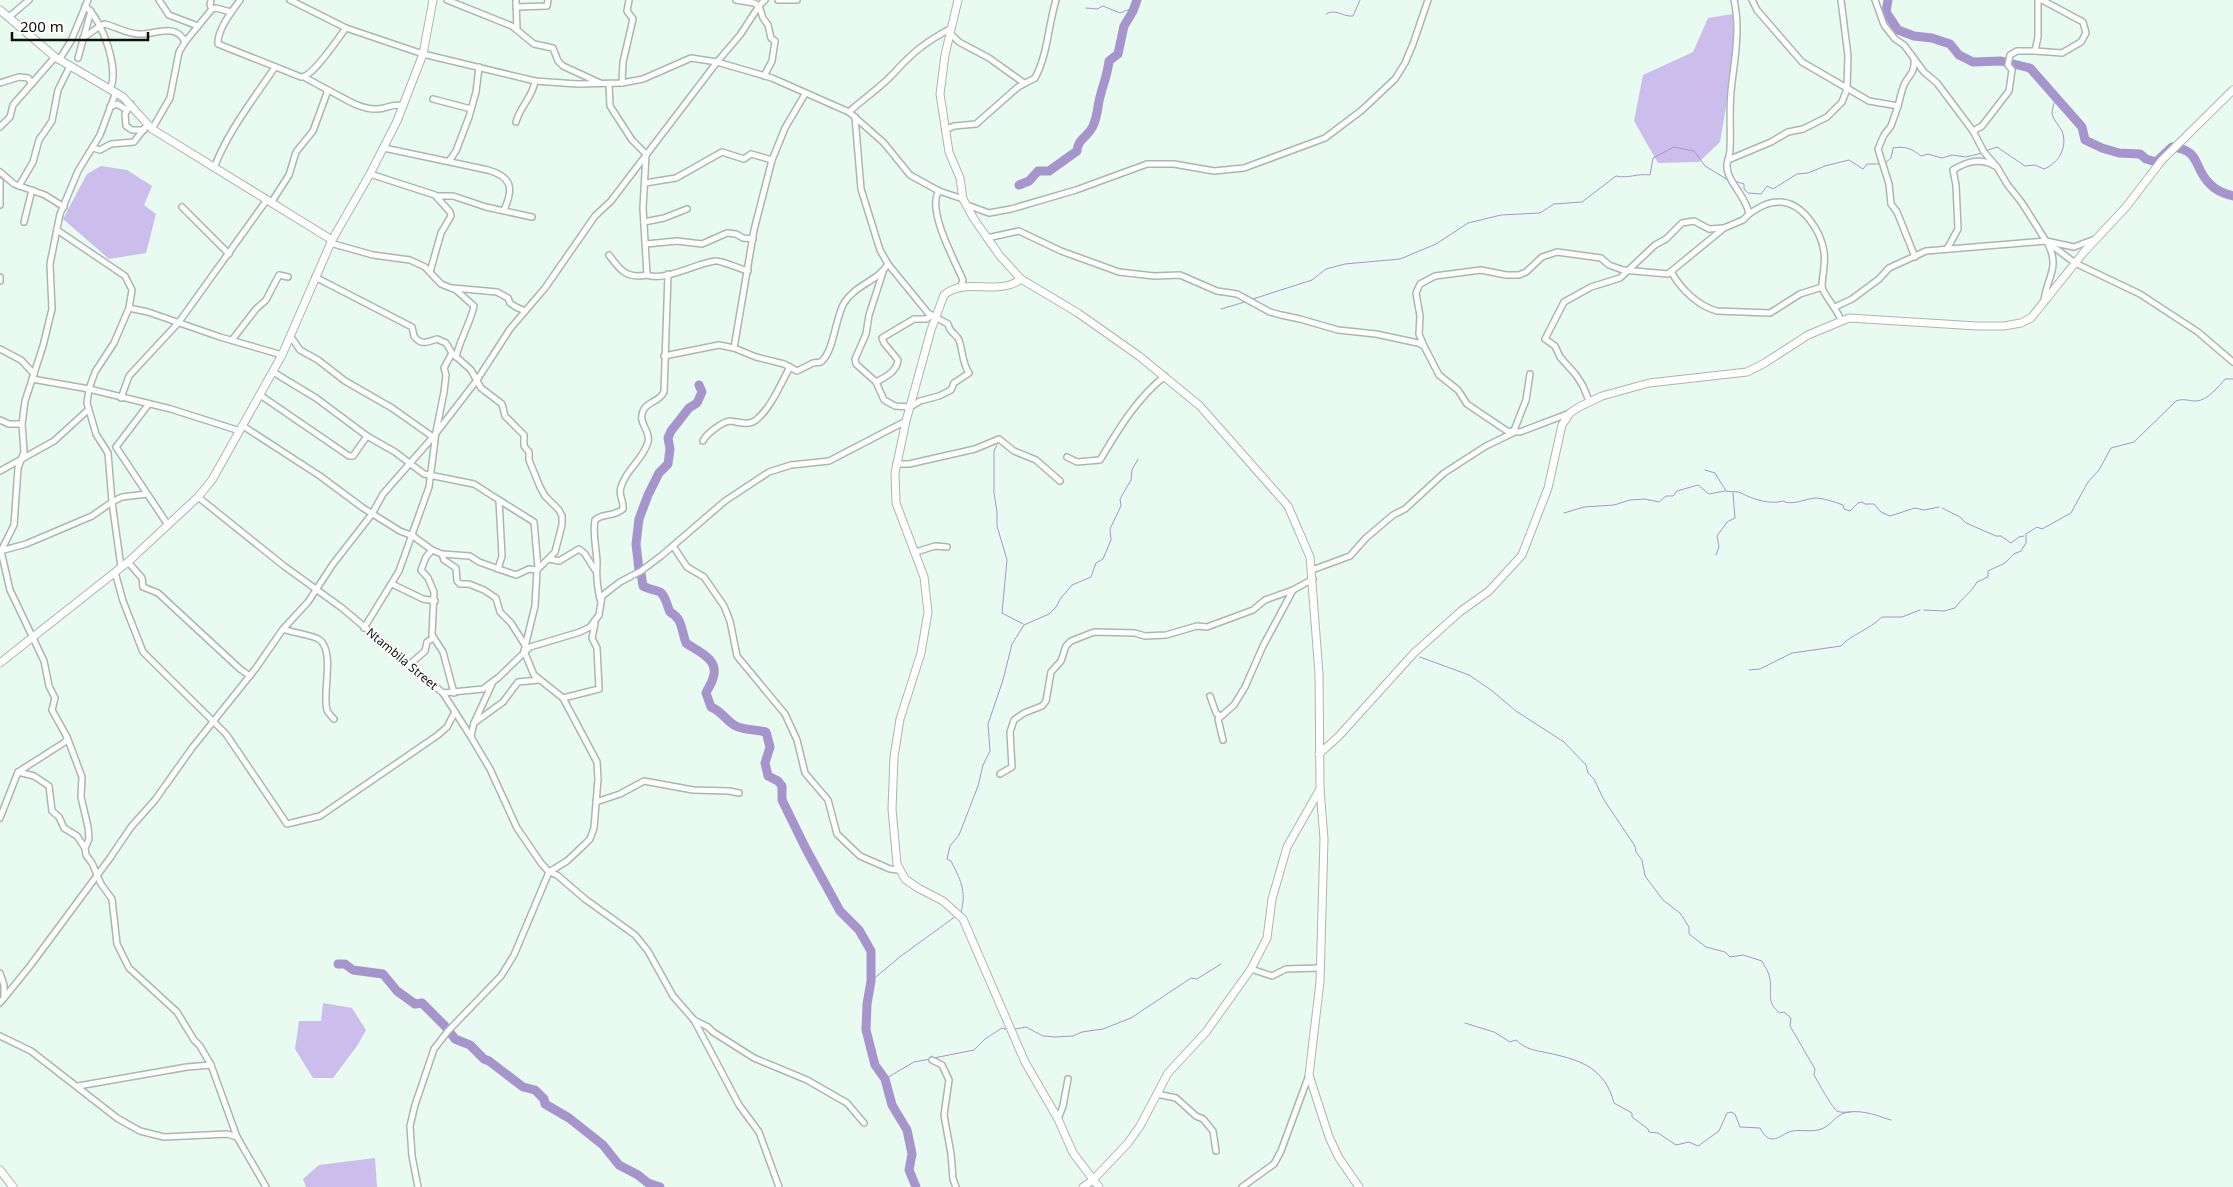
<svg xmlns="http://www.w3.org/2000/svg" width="2233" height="1187" font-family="'Noto Sans',sans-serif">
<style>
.green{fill:#cbbeec}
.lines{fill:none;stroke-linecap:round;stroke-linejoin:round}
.stream{stroke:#a695cc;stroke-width:1}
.river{stroke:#a695cc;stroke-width:9}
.minor-casing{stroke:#a8b8af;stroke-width:8}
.tertiary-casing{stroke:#a8b8af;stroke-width:9}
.minor{stroke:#fff;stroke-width:5}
.tertiary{stroke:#fff;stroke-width:7}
.labels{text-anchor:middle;stroke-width:4;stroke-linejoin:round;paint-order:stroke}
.street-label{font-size:12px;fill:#0c110e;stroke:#fff}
</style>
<rect width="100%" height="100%" fill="#e9faf0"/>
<g class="green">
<polygon points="1733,14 1736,47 1720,142 1699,162 1658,163 1634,121 1643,75 1693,52 1708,18"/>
<polygon points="101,166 127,170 152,186 144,205 156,214 146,253 109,259 63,219 87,174"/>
<polygon points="323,1003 352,1008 366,1030 357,1046 333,1078 313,1078 295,1049 299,1021 321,1021"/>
<polygon points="375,1158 377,1187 306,1187 303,1179 319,1165"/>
</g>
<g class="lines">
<g class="stream">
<polyline points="1086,8 1097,9 1103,6 1120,13 1130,9 1133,11"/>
<path d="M1326,14c9,-6 17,3 27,2l7,-16"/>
<path d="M1985,151l12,-4 28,19 10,-1 9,4c15,-6 24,-22 18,-38 -3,-6 -8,-10 -10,-17 0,-4 1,-7 2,-11l5,-3"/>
<path d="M1884,164l7,-6 2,-10c12,-2 18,0 28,8l7,-2 14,4 10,-3 14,2 16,-4"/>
<polyline points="1734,181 1744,184 1744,189 1748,193 1761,194 1767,186 1773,189 1797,174 1808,173 1825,166 1849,160 1863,169 1867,164 1880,164"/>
<path d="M1253,299l59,-19 14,-11 19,-5 55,-5 36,-15 32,-21 33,-8 39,-2 14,-9 28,-2 34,-26c12,3 21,-3 34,-1l3,-17 21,-11 20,4 11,15 23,14"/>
<polyline points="1221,309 1245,302"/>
<polyline points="997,445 994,451 994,493 997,512 997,526 1007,560 1002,613 1023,624"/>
<path d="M1705,470l10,3 11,18c4,1 12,0 15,2 11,6 30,12 42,8 8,5 21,-2 32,-3 8,0 20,4 28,7l1,4 6,2 8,-8 4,-1 3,2h9l7,8 9,4 25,-8 9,2 15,-3"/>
<polyline points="1942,508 1960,517 1966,523 1996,536 2001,536 2011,543 2019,537 2024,536"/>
<polyline points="1564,513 1584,507 1614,505 1630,500 1645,499 1659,502 1666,496 1673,496 1677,491 1698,485 1709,494 1725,491"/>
<polyline points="1716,555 1719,547 1717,536 1727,522 1735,518 1733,493"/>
<path d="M1924,610l20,1 11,-3c7,-10 16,-15 22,-26l11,-5v-6l17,-8 9,-9 7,-3 5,-8v-9l11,-7 5,2 29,-16 17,-31 11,-12 12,-22 23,-6 42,-41c8,-3 12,0 20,0 11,0 23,-15 29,-22h8"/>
<path d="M1420,657l49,18 22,15 25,21 48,31 22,23 2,8 6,6 10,21 31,46 1,6 6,8 3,16 18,24 17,13 9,14v7l17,13 19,5 5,5 13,-2 19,6c3,6 7,11 8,18 2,14 -4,24 10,34l4,-1 7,6 -1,8 25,43 -1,6c4,7 19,34 23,36 4,2 9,1 13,1"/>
<path d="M1749,670l11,-1 32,-16 49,-7c9,-11 28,-16 41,-29h20l18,-7"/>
<path d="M961,912c6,-21 -1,-33 -10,-51l-4,-2 3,-13 9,-11 19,-49 5,-21 7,-14 -2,-27 15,-44 9,-36 12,-19 25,-11 7,-7 5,-9 11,-13 19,-8 5,-14 7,-4 8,-19 -1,-11 11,-23 -1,-7 11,-19 1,-10 6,-11"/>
<polyline points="871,981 901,956 956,916"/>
<path d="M1465,1023l29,9 16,10 6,-2c11,10 18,10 32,13 33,7 57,15 66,50l18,10v4l16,12 1,3 9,1 18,12 13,-3 9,4 21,-15 8,-18 4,-1 4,2 5,13 20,1c11,21 20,6 32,3 12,-2 24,3 35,-5 8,-6 10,-12 22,-14 15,-2 29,4 42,8"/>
<polyline points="1015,1029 1026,1027 1043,1036 1055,1037 1073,1036 1082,1032 1103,1029 1131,1018 1191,978 1197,979 1221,964"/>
<polyline points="934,1058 974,1050 985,1039 1002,1028 1008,1030"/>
<polyline points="885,1079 914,1062 930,1059"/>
</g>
<g class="river">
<path d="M1888,0l-2,12 12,18 16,6 18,2 18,6 9,11 14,7 28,-1 29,7 52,59 3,13 17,8 17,5 21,1 6,5 10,3 16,-15c29,3 21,20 37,36 6,7 16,11 24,13"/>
<path d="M1019,185l10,-4 9,-10h11l28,-20c1,-13 11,-14 16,-25 3,-7 4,-12 5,-19 2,-16 9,-28 11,-46l9,-7 6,-28 9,-15 4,-11"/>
<polyline points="639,570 636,544 639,519 648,495 659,473 668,464 670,449 668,438 671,431 689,408 697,403 702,392 699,385"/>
<path d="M641,573l2,13c6,4 12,3 17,6 6,4 7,14 10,20 13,7 11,18 16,31 11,8 34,16 27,35 -1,5 -5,10 -7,15l5,14c10,4 14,12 23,18 9,6 21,4 32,7l4,15 -5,16 3,13 10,5 4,5v14l24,49 34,62 19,19 12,21v30l-4,23 -1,26 9,35 10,14 7,26 15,25 5,24 -3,16 7,17"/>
<polyline points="338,964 345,964 353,970 383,974 397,991 415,1004 422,1003 445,1026 455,1039 470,1045 484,1059 489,1061 523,1087 535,1090 544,1099 545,1104 569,1118 603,1145 619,1165 638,1175 648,1183 660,1187"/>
</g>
<g class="minor-casing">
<g id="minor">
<polyline points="159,0 169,15 198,26"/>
<polyline points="211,0 210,5 212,9"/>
<path d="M240,0c-8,11 -23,30 -22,44l83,33c12,0 37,-39 45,-49"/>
<polyline points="290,0 346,28 423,54 535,81 577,84 622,83 643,79 691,58 717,62 772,78 849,112 884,143 910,175 939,191 963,199"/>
<polyline points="447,0 512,26 534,44 553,48 558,61 563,66 600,83"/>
<polyline points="516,0 517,29"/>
<polyline points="736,0 754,3 759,6 763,18 768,25 771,38 775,41 772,61 764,76"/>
<polyline points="778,0 797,0"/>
<path d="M1752,0l5,10 45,52 67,39 29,5c2,-7 3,-14 6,-21 4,-10 11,-10 10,-26"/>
<polyline points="1875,0 1884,25 1895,39 1904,45 1924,72 1937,83 1973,131 1984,152 1997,167 2007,184 2022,203 2046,241 2075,263 2140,294 2198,332 2233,362"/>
<path d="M85,6c17,13 35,64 25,83"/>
<polyline points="516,7 547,6 548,0"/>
<polyline points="9,17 29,0"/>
<polyline points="950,33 959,42 989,58 1024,83"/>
<path d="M83,38c6,-4 17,-13 22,-14 11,3 23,10 34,10 15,1 37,-12 46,8l-6,10 -9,46 -18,31"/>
<polyline points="185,42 212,9 216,8 231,12"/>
<polyline points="2035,51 2062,53 2081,42 2086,33 2083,22 2042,0"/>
<polyline points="78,58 91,11"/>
<polyline points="59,60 71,41 88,0"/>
<polyline points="0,83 19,77 28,78 32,84"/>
<polyline points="622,83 623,62 633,19 627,11 629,0"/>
<polyline points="609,84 610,106 632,140 646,154"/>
<path d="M326,89c15,7 33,21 51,20 11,0 13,-6 26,-3"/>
<polyline points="116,92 100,135 78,171 60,214 50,264 52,309 43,346 25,401 22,424 24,452 18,468 14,525 1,551 10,590 44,661 49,686 55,698 52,710 67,737 82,777 81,797 88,827 89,839 85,848 86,855 92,863 101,884 112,899 117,944 129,968 177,1012 194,1040 200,1046 211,1065 237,1137"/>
<polyline points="433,99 471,109"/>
<polyline points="131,104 125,114 126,126 132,130 144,130"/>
<polyline points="1898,106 1891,126 1884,135 1878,149 1889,184 1891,204 1897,212 1915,257"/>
<polyline points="110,107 117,104 127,110"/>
<path d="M849,112c14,-13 31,-24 44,-38 19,-21 32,-32 57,-45"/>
<path d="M855,117l6,72 19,61 8,14 40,49 20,11c2,10 8,9 11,16 4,11 3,23 10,33l-15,10 -3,7 -12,6 -19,5 -10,6 -15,-1 -11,-6 -8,-18 -20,-18 -1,-5 11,-25 3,-19 14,-43"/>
<path d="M516,122c4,-16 17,-25 19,-41"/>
<polyline points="0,127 10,117 13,105 55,57"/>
<path d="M945,130l9,-4 22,-2 42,-37 17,-9c13,-24 13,-52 21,-78"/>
<polyline points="1973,131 1982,126 2009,91 2012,70 2008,65 2010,55 2017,51 2035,51 2038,37 2038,0"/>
<polyline points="93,148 100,150 111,144 134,142 147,125"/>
<path d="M384,148l104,22c24,7 26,18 16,40"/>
<path d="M646,155l-3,53 4,67c17,7 50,-12 68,-14 6,-1 25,8 33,10"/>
<polyline points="1728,160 1771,142 1788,132 1803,129 1827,117 1842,102 1847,89 1848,56 1841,0"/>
<polyline points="449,161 456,151 469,117 476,92 479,67"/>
<path d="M214,168c14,-37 39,-68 61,-101"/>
<polyline points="0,172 14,184 45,195 64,207"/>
<polyline points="370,174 435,195 450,212 451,216 441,233 430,272"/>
<polyline points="0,181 0,205"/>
<polyline points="645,183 676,178 722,152 744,159 751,154 772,160"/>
<polyline points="19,186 33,162 39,140 52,121 58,90 70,66"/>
<path d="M939,191c-13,18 16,70 24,89l-3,8"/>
<polyline points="437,196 453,196 486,207 532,217"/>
<polyline points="271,203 289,175 296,152 313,131 327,93 326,89 304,77"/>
<polyline points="967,205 989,213 1011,209 1076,190 1147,164 1174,164 1214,171 1244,168 1325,138 1362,110 1395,79 1405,63 1413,44 1428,0"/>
<polyline points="182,207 229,254"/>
<path d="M1749,214c9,-6 18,-12 29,-12 24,-1 43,29 46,50 2,12 -2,23 -2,35 0,5 16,24 19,33"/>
<polyline points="24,222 32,190"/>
<polyline points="644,222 664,218 687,209"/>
<polyline points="987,238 1019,231 1061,251 1119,272 1154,276 1180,275 1217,291 1237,294 1270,312 1281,315 1300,319 1338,330 1376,334 1418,343 1424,346 1439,375 1458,390 1467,404 1507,431 1520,432 1570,413"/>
<path d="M330,243l43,12 37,5 15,7 16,17 15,6 18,16c-4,18 -14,33 -18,51"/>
<polyline points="646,244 677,241 702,244 727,233 736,234 743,238 753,239"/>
<path d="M1947,249l11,-20 -2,-44 -3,-15c13,-8 27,-13 42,-4"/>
<path d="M609,255c11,15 17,24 38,20"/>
<path d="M1672,273c9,16 26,33 45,38l53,2 30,-19 22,-7"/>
<polyline points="0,277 0,281"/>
<path d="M315,277l97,50 2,9c7,10 13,6 23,3l9,4 6,10 19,17 10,18 21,16 3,12 19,19v11l5,6v8l11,27 5,9 14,14 3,6v9l-7,27 -18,18 -2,36 -11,45 10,24 29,23 34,64 1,17 -4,49 -4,11 -5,5 -18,17 -18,11 -35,83 -13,21 -53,55 -14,18 -19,56 -5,21 2,30 6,31"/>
<polyline points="453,288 497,292 508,298 510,303 516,307 525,311"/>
<path d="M2044,302c1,-22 17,-33 4,-58"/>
<polyline points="1835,307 1852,299 1879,279 1889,268 1926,251 2046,241 2074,247 2095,239"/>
<polyline points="129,308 148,312 220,337 282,355"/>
<polyline points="291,337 300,350 318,360 345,381 392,408 433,437"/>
<polyline points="232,340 256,309 266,300 279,275 288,277"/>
<path d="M1424,346l-5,-12 1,-18 -4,-23 4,-9 15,-8 46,-6 25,5h13l7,-3 16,-15 15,-5 44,6 8,7 14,5 45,4 56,-46 19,-8 6,-6c-2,-17 -23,-33 -22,-49 0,-5 3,-9 3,-15 1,-19 -1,-38 1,-58 3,-32 10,-60 3,-92"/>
<polyline points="734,348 754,230 772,160 785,128 805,94"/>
<polyline points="0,349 21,360 34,374"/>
<path d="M664,356l55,-11 15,3 22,9 28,7 13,7 16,-8 8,-1c13,-11 14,-43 23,-59 12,-19 33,-21 44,-39"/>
<polyline points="273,372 316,398 367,436 395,452 424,474 474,484 499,500 502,556 498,569"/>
<polyline points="32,379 89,389 171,409 240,431"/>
<path d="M876,382c10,-5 21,-11 22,-22l-14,-17 -2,-5 32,-19h12l5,-3"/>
<polyline points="260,395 349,456 353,456 367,436"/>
<polyline points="121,398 129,376 179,322 266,201"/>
<polyline points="1589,401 1583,386 1576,375 1560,357 1555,346 1545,339 1564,302 1591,287 1620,278 1655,245 1666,239 1682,223 1694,221 1709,229 1724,228"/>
<polyline points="148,405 116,447 168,525"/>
<polyline points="0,420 9,424 22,424"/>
<polyline points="243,426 320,476 363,508 400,531 413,536 432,550 442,554 470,556 479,562 516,575 529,569 537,570"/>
<path d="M703,441c2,-6 20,-20 27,-20 9,1 18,5 26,-1 15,-12 25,-37 34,-53"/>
<path d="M1067,457l10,5 23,-2c18,-30 36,-61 65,-84"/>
<polyline points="896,464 909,464 975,449 999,439 1014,451 1036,460 1060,481"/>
<polyline points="0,471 54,441 88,410"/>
<polyline points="198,497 284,566 342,608 443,693 471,737 490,769 517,828 541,863 549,872 557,875 585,899 635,935 648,951 673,996 694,1020 739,1105 759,1132 779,1187"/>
<polyline points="499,500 534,522 538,568"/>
<polyline points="673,546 687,567 704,577 724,606 730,621 737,656 785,714 797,740 805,773 828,800 837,834 860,856 890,869 898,870"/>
<polyline points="432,550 426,557 421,570 428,578 434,592 432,635 443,652 454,693"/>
<polyline points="0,551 26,544 92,516 112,502 108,453 96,434 87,403 89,389 95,372 114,343 129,308 132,290 125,276 57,230"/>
<polyline points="916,552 935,546 947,547"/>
<polyline points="442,554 444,560 456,568 457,581 460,584 469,584 484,590 496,598 500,612 511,623 525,645"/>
<polyline points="549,559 559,561 579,549 585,554 595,570"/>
<polyline points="128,562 142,578 143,587 158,593 240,669 250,676"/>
<polyline points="121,567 112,502 122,497 147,494"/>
<polyline points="1312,570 1350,556 1366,538 1393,515 1405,509 1444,473 1486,446 1513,433 1526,400 1530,374"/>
<polyline points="115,572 123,601 143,652 226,734 287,824 320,816 438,735 447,727 455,712"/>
<polyline points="392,584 423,599 435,601"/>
<path d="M600,599c-3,-13 -4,-23 -3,-35 0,-15 -5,-30 -2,-44 7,-7 19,-3 28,-11 1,-8 -5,-14 -2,-22 5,-18 22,-27 27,-45 3,-13 -12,-19 -4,-33 5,-8 15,-7 20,-17l4,-118"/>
<polyline points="364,628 399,571 429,487 436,432 444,392 446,375 444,368 452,353"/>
<path d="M283,629c9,4 31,6 37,11 15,13 2,53 7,70 1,3 5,7 7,9"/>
<polyline points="409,665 425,651 427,642 433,638"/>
<polyline points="443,693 483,689 499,677 530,647 580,632 590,627 599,615 602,596 620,582 641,571 661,556 725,501 769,472 791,465 829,461 906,421"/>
<polyline points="1210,696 1216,713 1220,716"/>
<polyline points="563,698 599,689 597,648 592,638 595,624"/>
<polyline points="474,723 503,702 518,682 539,680"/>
<polyline points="471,736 474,723 492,684"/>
<polyline points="1223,740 1218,719 1234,705 1245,687 1263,646 1293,590 1313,579"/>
<polyline points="18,772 34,776 49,786 52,811 59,817 64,828 77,836 85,848"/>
<polyline points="1000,774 1012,767 1010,732 1014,720 1024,713 1042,706 1046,701 1051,672 1061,661 1066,646 1071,641 1094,632 1135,633 1145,636 1166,635 1197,626 1207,627 1253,610 1265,600 1293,590"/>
<polyline points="596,802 620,794 644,781 693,790 729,791 739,793"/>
<polyline points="0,818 18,772 65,742 67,738"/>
<polyline points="1251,969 1272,976 1286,969 1320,968"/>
<polyline points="0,973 4,985 4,996"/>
<polyline points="0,1003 30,966 110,858 131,827 155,800 192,748 256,668 283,629 308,602 333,564 372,514 383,494 433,437 477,380 510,329 545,288 595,216 611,201 717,62 740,35 759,6 765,0"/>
<polyline points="694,1020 708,1027 713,1032 754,1058 807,1080 840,1099 847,1103 864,1123"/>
<polyline points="0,1036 31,1051 117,1118 140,1131 164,1137 227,1134 237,1137 266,1187"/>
<polyline points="932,1060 942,1065 949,1080 944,1115 951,1154 953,1179 956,1187"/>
<polyline points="78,1086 187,1067 211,1065"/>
<polyline points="1157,1094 1176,1098 1196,1116 1203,1119 1213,1131 1216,1151"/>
<polyline points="1058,1119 1063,1106 1068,1079"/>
<polyline points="1242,1187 1274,1164 1281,1151 1309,1075"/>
</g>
</g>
<g class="tertiary-casing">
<g id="tertiary">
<polyline points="958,0 945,55 940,94 949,152 960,178 963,199 974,219 1000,256 1021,279 1078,313 1139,356 1200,406 1288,506 1310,557 1319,674 1320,789 1324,839 1320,982 1309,1075 1329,1137 1339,1158 1359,1187"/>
<polyline points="0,10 55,57 123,97 152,129 332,240"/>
<path d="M1021,279c-23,18 -55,-3 -77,16l-13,35 -25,91 -11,52 1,30 28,74 4,35 -7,41 -21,66 -6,38 -2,52 5,55 8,15 13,9 25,13 20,18 62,143 33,57 15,34 26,34"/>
<polyline points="0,663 128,562 198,497 212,480 282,355 332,240 370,174 397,121 423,54 433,0"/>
<polyline points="1319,754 1338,737 1414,653 1461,611 1489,591 1522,555 1548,488 1562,425 1570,413 1579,407 1602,396 1649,383 1747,372 1763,364 1808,335 1849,318 1977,326 2004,326 2021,323 2031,318 2084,252 2126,207 2162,160 2233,90"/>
<polyline points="0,1170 13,1187"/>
<polyline points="1083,1187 1093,1180 1128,1143 1140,1126 1168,1073 1206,1032 1251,969 1267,938 1272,899 1287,847 1320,789"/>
</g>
</g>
<use href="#minor" class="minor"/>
<use href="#tertiary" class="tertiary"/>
</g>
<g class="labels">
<g class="street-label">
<text transform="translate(402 659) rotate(40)" y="4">Ntambila Street</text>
</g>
</g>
<path d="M12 32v8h136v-8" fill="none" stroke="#0c110e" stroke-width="2.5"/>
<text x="20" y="32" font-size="15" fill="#0c110e" stroke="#ffffff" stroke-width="4" paint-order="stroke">200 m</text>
</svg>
